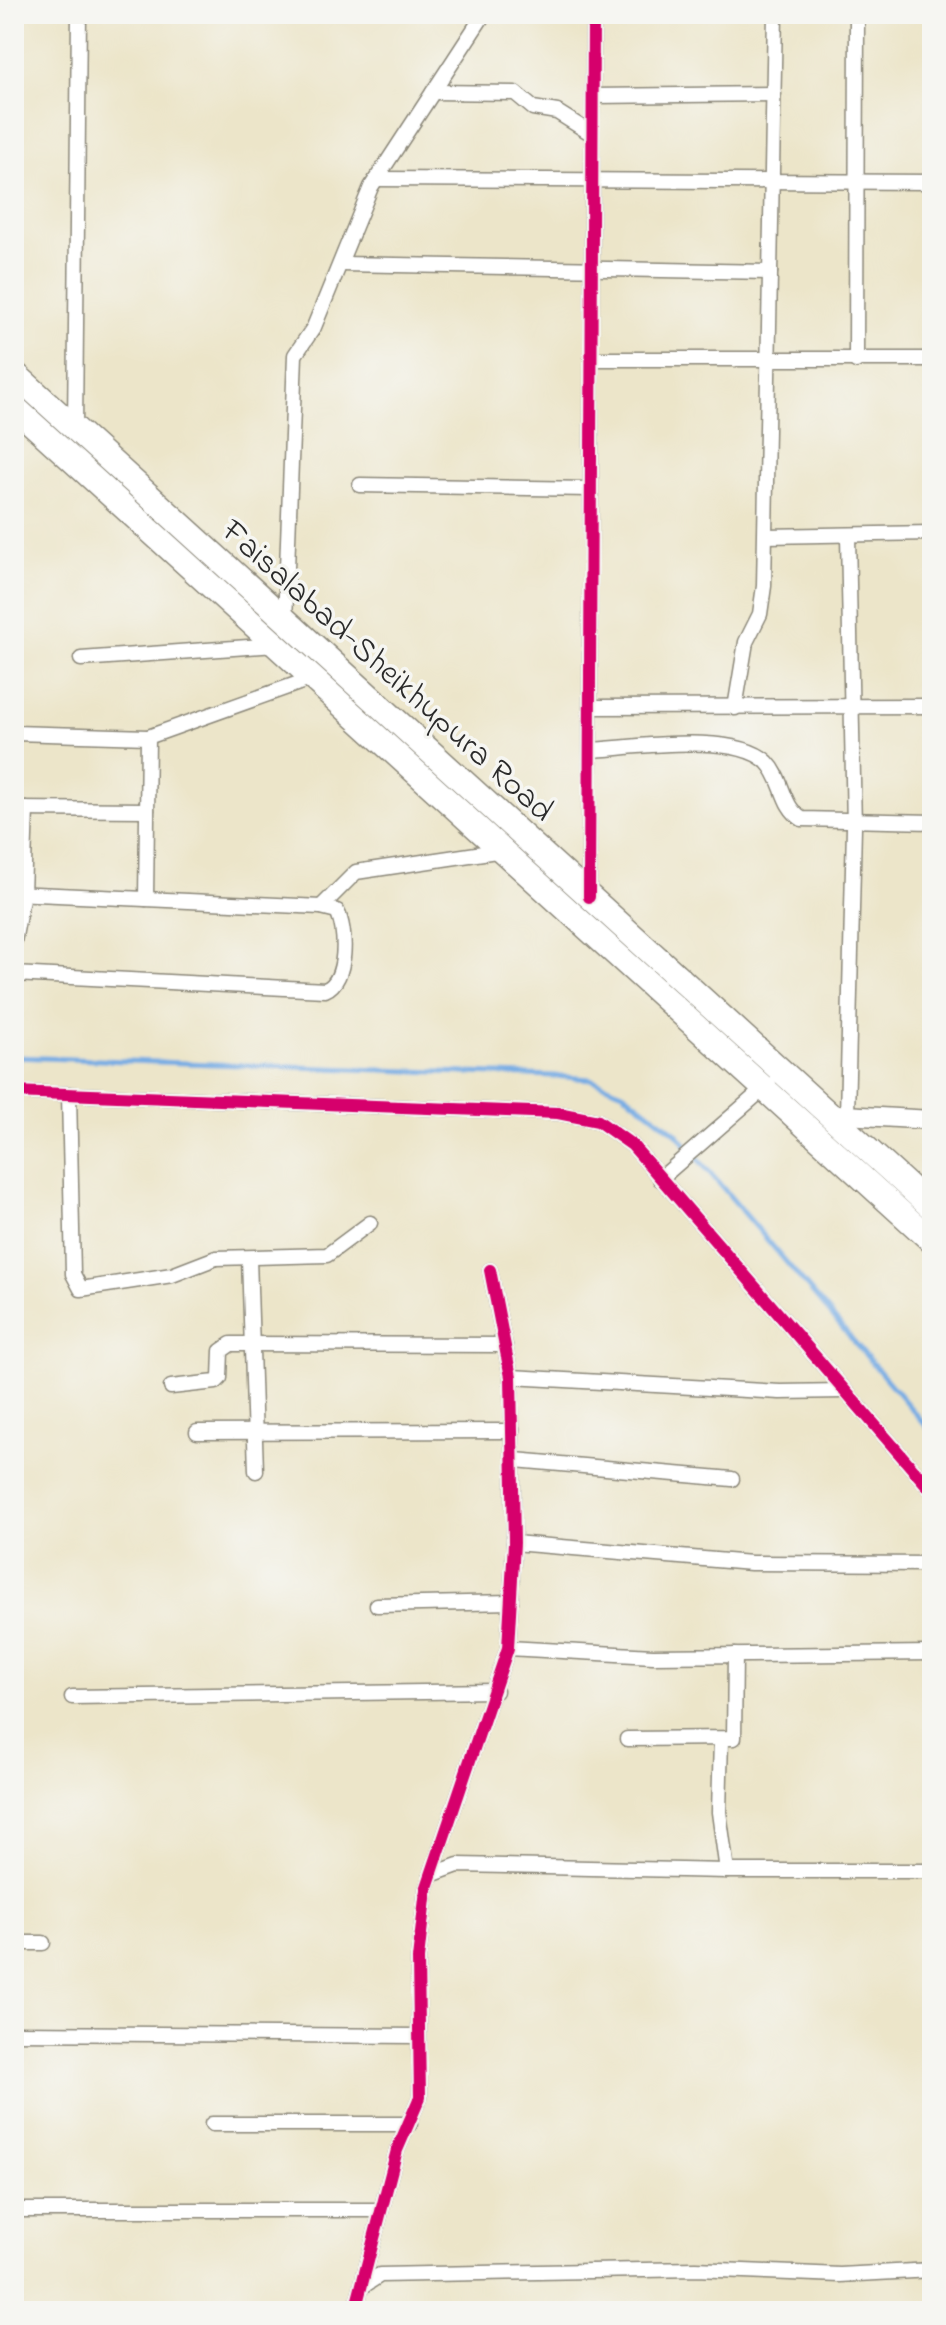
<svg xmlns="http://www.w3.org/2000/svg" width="946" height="2325" font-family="'Indie Flower',sans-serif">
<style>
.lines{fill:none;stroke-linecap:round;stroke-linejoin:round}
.stream{stroke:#76ace4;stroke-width:5}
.minor-casing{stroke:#8c887a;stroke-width:17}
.tertiary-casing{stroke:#8c887a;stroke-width:21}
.trunk-casing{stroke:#8c887a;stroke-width:27}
.minor{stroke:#fff;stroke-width:14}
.tertiary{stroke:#fff;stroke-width:18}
.trunk{stroke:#fff;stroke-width:24}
.cycleway-casing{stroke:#f6f6f2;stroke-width:17}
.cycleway{stroke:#d6006c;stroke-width:12}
.labels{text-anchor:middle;stroke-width:7;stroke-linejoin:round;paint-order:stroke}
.street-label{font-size:34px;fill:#2b2b2b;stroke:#f6f6f2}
</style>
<rect width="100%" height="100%" fill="#f6f6f2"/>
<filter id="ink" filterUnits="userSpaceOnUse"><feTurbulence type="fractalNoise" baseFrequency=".0125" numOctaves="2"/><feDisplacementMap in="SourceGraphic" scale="16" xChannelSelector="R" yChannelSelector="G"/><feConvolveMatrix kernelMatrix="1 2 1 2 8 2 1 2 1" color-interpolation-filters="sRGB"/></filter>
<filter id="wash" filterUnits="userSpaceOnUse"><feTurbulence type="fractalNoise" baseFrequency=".006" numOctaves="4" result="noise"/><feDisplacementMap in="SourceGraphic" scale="32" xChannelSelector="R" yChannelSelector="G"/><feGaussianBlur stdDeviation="1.8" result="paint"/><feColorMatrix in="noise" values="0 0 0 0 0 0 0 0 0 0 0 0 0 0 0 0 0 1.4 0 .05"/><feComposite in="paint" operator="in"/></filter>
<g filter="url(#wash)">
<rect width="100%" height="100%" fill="#ece5c9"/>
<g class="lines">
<polyline class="stream" points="14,1057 554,1076 590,1079 623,1092 676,1133 932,1433"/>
</g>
</g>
<g filter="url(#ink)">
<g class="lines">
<g class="minor-casing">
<g id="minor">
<polyline points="433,92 515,93 533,108 557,112 592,134"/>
<polyline points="593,96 774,94"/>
<polyline points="376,179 932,182"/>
<polyline points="341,264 770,272"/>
<polyline points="591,359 932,359"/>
<polyline points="856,361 857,14"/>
<polyline points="75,429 79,14"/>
<polyline points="360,485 590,489"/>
<polyline points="766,536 932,533"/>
<polyline points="285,622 295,355 314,327 371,187 484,14"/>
<polyline points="81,659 276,645"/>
<polyline points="590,707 932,706"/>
<polyline points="735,708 746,642 760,614 764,586 775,14"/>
<polyline points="14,733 148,737 313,678"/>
<path d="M590,750c43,-2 144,-19 177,12 17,17 14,44 35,57l130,3"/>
<polyline points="14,809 147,810"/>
<path d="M14,893l307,14 16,4c10,19 11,70 -12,79l-311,-16"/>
<polyline points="589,897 593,14"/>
<polyline points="146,899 148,737"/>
<polyline points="321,907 356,872 503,850"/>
<polyline points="14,942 23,893 26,809"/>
<polyline points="14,1092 558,1113 598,1121 632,1145 932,1491"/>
<polyline points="69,1094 73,1274 81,1289 172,1275 216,1258 327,1255 370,1223"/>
<polyline points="847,1115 854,827 848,536"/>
<polyline points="660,1179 769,1084"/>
<polyline points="249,1258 256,1471"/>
<polyline points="511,1377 780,1392 844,1391"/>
<polyline points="171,1387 216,1382 220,1378 221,1351 231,1344 505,1345"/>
<polyline points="197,1432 513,1431"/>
<polyline points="515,1460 732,1479"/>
<polyline points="514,1543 751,1563 932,1564"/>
<polyline points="377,1605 511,1602"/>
<polyline points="508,1648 653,1656 932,1653"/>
<polyline points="72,1697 496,1691"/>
<polyline points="627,1739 734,1738 735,1655"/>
<polyline points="721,1739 719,1812 727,1871"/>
<polyline points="431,1875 458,1865 727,1871 932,1871"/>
<polyline points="14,1943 43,1943"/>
<polyline points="14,2033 418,2036"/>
<polyline points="212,2124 410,2124"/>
<polyline points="14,2210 379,2210"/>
<polyline points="363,2286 380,2275 696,2269 840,2275 932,2270"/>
<polyline points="355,2311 397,2150 420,2097 418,1959 426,1890 508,1648 514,1543 511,1377 490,1270"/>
</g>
</g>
<g class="tertiary-casing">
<polyline id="tertiary" points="827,1114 932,1120"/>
</g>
<g class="trunk-casing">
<g id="trunk">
<polyline points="14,373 932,1208"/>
<polyline points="14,407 932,1241"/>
</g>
</g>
<use href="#minor" class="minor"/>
<use href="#tertiary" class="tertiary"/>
<use href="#trunk" class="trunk"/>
<g class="cycleway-casing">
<g id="cycleway">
<polyline points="589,897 593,14"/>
<polyline points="14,1092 558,1113 598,1121 632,1145 932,1491"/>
<polyline points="355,2311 397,2150 420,2097 418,1959 426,1890 508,1648 514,1543 511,1377 490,1270"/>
</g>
</g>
<use href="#cycleway" class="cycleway"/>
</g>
</g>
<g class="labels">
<g class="street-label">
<text transform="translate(389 669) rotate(42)" y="12">Faisalabad-Sheikhupura Road</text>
</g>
</g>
<rect width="946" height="2325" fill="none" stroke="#f6f6f2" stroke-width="48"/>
</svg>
